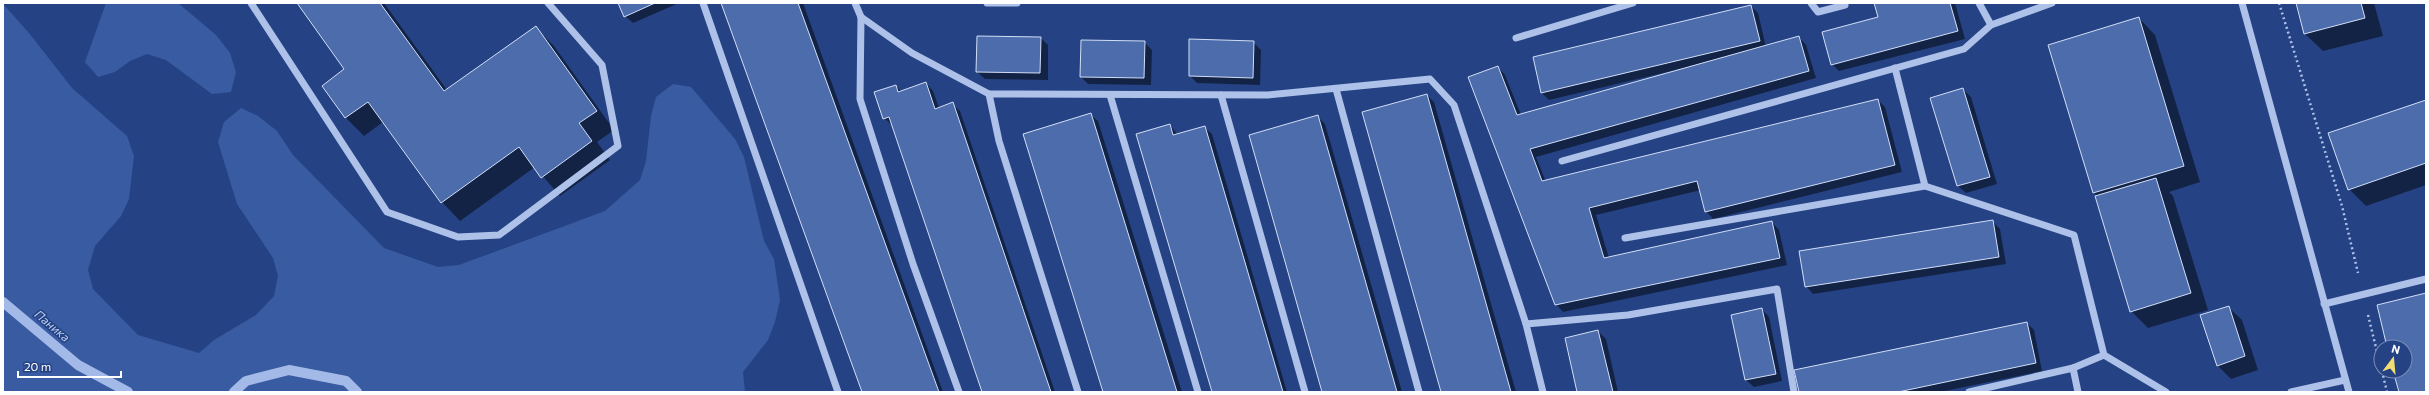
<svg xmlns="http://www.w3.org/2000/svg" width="2429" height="395" font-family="Commissioner,sans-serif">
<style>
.green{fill:#395ba1}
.shadow{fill:#0007}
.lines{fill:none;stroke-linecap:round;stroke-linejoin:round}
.stream{stroke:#a3bae9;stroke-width:10}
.building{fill:#4d6cac;stroke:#d2def6}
.path{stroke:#aec1e8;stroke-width:2.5;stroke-dasharray:2 3;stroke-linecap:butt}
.minor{stroke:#aec1e8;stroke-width:7}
.labels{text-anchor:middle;stroke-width:3;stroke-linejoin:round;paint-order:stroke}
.water-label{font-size:12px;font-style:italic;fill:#baccef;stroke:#254384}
</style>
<rect width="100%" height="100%" fill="#254384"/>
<g class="green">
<polygon points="106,3 178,3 216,35 230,53 236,72 231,92 212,94 166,60 147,54 130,61 115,72 98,77 85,62"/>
<polygon points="3,4 29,33 72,88 127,136 134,156 129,199 121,216 95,246 88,270 93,289 138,335 199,353 214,340 256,315 274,296 278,276 273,258 237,204 218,142 224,122 241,108 258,116 277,131 293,155 384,248 438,267 459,265 605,211 640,180 646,161 651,116 656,97 673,84 691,87 735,139 744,157 764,241 774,259 780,300 775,322 768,340 743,372 745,392 3,392"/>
</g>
<g class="shadow">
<polygon points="298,3 384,3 447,90 535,27 554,46 614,130 597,142 610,160 560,196 535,167 460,221 442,202 383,122 364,136 346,118 323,86 346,70"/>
<polygon points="619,3 679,3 633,23 625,16"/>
<polygon points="722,3 803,3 943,392 863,392"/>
<polygon points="1875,3 1955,3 1965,39 1839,71 1832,64 1879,18"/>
<polygon points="2297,3 2374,3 2383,36 2323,51 2304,33"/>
<polygon points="1751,6 1758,13 1766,47 1799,37 1806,45 1816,78 1536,157 1546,182 1878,100 1885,107 1902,172 1713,219 1706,211 1701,190 1596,215 1609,258 1772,222 1779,230 1787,265 1563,312 1556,304 1498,67 1505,75 1521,115 1684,70 1684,68 1549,100 1542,93"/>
<polygon points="2139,18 2155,35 2200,182 2169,192 2173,196 2208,310 2148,328 2131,311 2098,197 2094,193"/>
<polygon points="1041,38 1048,45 1048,80 985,79 977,72"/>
<polygon points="1144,42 1152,50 1151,85 1088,84 1081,77"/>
<polygon points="1253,42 1261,50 1260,85 1197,83 1190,76"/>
<polygon points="926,83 933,91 939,108 952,104 960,111 1055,392 983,392 892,125 884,118 896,86 902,92"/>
<polygon points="1963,89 1971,97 1997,184 1966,193 1958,186 1932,98"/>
<polygon points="1427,95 1434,102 1516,392 1442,392"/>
<polygon points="2426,101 2426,185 2366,206 2349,189"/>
<polygon points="1090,114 1098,121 1182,392 1104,392"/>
<polygon points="1318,117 1325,124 1402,392 1323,392"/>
<polygon points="1170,125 1178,135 1204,127 1212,134 1287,392 1213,392"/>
<polygon points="1993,222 2000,229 2006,264 1813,294 1806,286"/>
<polygon points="2228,307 2242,320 2258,370 2231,379 2217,365"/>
<polygon points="1762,309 1769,317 1782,381 1754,387 1746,380"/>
<polygon points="2027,323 2034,330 2042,371 1940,392 1800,392"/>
<polygon points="1598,331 1606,339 1618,392 1578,392"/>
</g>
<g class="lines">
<g class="stream">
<polyline points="3,302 78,365 128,392"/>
<polyline points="234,392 246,381 289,370 346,381 357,392"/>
</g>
</g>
<g class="building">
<polygon points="297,3 380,3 444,91 536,26 597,111 579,123 592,141 541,178 519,147 441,203 368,102 345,118 322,86 344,69"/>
<polygon points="618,3 655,3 624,17"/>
<polygon points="721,3 798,3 939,392 862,392"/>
<polygon points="1874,3 1950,3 1958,31 1831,65 1822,32 1878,17"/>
<polygon points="2296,3 2361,3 2365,18 2304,34"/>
<polygon points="1751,5 1760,41 1541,93 1533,57"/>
<polygon points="2139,17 2184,166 2093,193 2048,45"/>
<polygon points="977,36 1041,37 1040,73 976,72"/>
<polygon points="1799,36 1809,71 1530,149 1542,181 1878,99 1895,165 1705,212 1697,181 1589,208 1604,258 1772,221 1780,258 1555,305 1468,77 1498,66 1517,115"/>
<polygon points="1189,39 1254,41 1253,78 1189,76"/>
<polygon points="1081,40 1145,41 1144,78 1080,77"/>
<polygon points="926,82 935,109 953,102 1051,392 982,392 889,117 883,119 874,92 896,85 898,92"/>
<polygon points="1963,88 1990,177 1957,186 1930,98"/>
<polygon points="1427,94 1511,392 1441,392 1362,112"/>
<polygon points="2426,100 2426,163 2348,190 2328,133"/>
<polygon points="1091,113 1177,392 1103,392 1023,134"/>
<polygon points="1318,115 1397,392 1322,392 1249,135"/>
<polygon points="1170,124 1173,135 1205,126 1283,392 1212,392 1136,134"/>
<polygon points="2156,178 2191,293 2130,312 2095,196"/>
<polygon points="1993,220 1999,257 1805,287 1799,251"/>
<polygon points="2426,293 2426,392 2399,392 2393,371 2405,371 2405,347 2387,347 2377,305"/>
<polygon points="2229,306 2245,356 2217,366 2200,315"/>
<polygon points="1762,308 1776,374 1745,380 1731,315"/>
<polygon points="2027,322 2036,363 1898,392 1799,392 1794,370"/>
<polygon points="1598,330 1613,392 1577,392 1565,338"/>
</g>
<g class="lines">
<g class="path">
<polyline points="2279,3 2342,206 2358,273"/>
<polyline points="2368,315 2381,368"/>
<polyline points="2382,371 2387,392"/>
</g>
<g class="minor">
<polyline points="251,3 387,212 458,237 499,235 618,146 602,65 548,3"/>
<polyline points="703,3 838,392"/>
<polyline points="855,3 861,17 860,99 913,264 959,392"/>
<polyline points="987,3 1017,3"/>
<polyline points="1811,3 1818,12 1845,5"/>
<polyline points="1979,3 1991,25"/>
<polyline points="2242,3 2349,392"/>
<polyline points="861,17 912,53 989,94 1268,95 1430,79 1454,105 1526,324 1628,315 1777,289 1794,392"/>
<polyline points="1516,38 1633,3"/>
<polyline points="1336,89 1419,392"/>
<polyline points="989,94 999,141 1078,392"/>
<polyline points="1110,95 1198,392"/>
<polyline points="1221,95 1305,392"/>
<polyline points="1562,161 1964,49 1991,25 2052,3"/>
<polyline points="1925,186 2074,235 2104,355 2166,392"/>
<polyline points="1625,238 1925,186 1895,68"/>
<polyline points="2324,304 2426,279"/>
<polyline points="1526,324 1543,392"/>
<polyline points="1969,392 2073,368"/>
<polyline points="2078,392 2073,368 2104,355"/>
<polyline points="2291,392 2345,380"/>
</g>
</g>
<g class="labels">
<g class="water-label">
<text transform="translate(52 326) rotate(40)" y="4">Паника</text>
</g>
</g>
<rect width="2429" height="395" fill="none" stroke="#ffffff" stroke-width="8"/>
<g transform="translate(2393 359) rotate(16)"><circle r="19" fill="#254384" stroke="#7c8eb5"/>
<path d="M0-3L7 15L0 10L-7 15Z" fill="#f2dd73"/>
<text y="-6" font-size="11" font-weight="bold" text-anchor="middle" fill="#ffffff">N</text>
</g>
<path d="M18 371v6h103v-6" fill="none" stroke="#ffffff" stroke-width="2"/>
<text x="24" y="371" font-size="12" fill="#ffffff" stroke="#254384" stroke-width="3" paint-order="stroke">20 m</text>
</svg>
